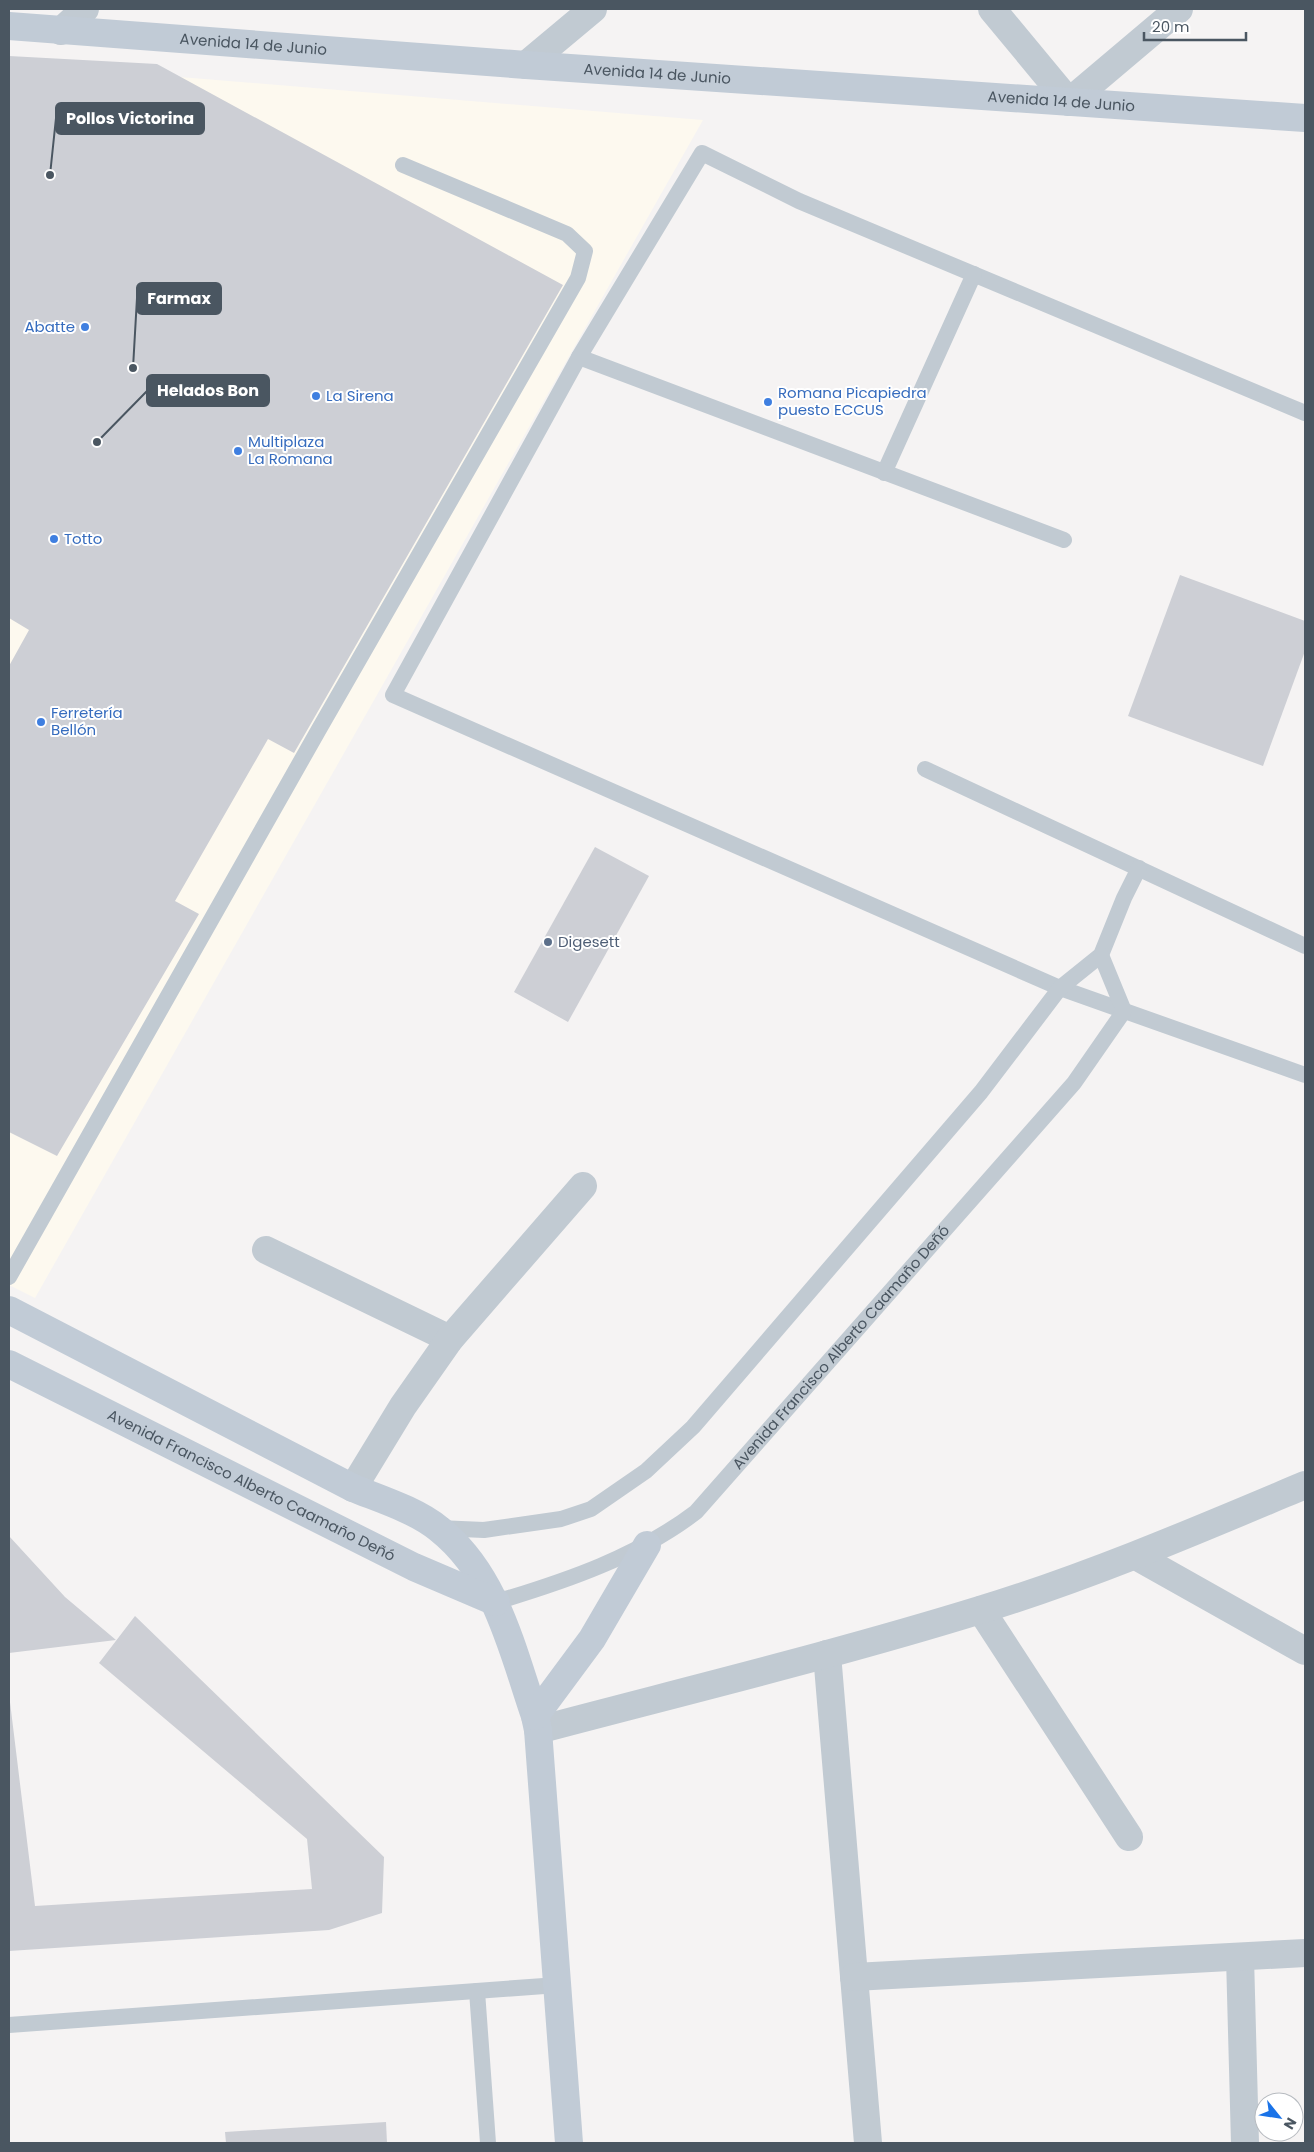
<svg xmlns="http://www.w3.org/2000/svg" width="1314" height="2152" font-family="Poppins,sans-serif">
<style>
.commercial{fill:#fdf9ef}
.building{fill:#cdcfd5}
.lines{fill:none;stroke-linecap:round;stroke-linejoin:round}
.lane{stroke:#c1cad2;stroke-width:16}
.street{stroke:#c1cad2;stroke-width:28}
.secondary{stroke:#c1cbd6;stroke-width:28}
.shop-dot{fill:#3f7fe0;stroke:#fff;stroke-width:2}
.service-dot{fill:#5c6f8a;stroke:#fff;stroke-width:2}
.labels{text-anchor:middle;stroke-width:4;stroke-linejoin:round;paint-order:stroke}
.street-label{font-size:15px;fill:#4a5661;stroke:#fff}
.shop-label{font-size:15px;fill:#366cbe;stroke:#fff;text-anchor:start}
.service-label{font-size:15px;fill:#4e5e75;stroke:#fff;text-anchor:start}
.leader{fill:none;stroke:#4a5661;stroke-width:2}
.callout-dot{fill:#4a5661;stroke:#fff;stroke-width:2}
.callout{fill:#4a5661;stroke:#4a5661;stroke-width:2}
.callout-label{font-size:16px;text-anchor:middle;font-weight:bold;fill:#fff}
</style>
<rect width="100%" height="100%" fill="#f5f3f3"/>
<polygon class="commercial" points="9,63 703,120 35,1298 9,1285"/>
<g class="building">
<polygon points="9,56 157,64 563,285 294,753 268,739 175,901 199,914 57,1156 9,1132 9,666 29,630 9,618"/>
<polygon points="1180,575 1305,621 1305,651 1263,766 1128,716"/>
<polygon points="595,847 649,876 568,1022 514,992"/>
<polygon points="9,1536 65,1597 116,1640 9,1653"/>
<polygon points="135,1616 384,1857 382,1913 329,1930 9,1951 9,1694 35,1906 312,1889 307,1839 99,1663"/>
<polygon points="386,2122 387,2143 226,2143 225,2132"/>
</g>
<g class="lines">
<g class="lane">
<polyline points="579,357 1064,540"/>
<polyline points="1305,413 799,201 702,153 579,357 393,695 1060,988 1305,1075"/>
<polyline points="884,473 974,274"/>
<polyline points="925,769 1305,946"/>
<polyline points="9,1277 318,731 578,278 585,251 567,234 403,165"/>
<polyline points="438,1528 484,1530 561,1519 591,1509 646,1471 693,1427 981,1092 1060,988 1101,955 1124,898 1139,868"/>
<path id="s1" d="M496,1602c70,-21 141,-45 200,-90l378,-429 50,-72 -23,-56"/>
<polyline points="477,1991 488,2143"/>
<polyline points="9,2025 558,1985"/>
</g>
<g class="street">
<polyline points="992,9 1069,102 1179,9"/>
<polyline points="61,31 85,9"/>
<polyline points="526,65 593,9"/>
<polyline points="266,1250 450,1339"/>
<polyline points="353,1488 403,1406 450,1339 583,1186"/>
<polyline points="1136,1556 1305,1651"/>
<polyline points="981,1610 1129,1837"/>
<polyline points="827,1654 868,2143"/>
<path d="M538,1730c147,-39 296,-75 442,-120 111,-34 218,-80 325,-125"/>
<polyline points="1240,1957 1245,2143"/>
<polyline points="854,1977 1305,1953"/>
</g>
<g class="secondary">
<path id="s2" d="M9,26l517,39 779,53"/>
<path d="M9,1310l344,178c27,11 63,22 86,41 57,45 73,120 96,187l3,14 31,413"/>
<path id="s3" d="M9,1364l405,203 82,35"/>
<polyline points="535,1716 592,1639 647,1545"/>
</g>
</g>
<g class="shop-dot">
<circle cx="85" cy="327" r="5"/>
<circle cx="316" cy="396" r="5"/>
<circle cx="768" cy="402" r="5"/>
<circle cx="238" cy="451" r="5"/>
<circle cx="54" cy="539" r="5"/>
<circle cx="41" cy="722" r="5"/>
</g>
<circle class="service-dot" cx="548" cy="942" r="5"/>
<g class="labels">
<g class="street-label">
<text dy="5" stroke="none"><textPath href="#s2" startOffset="245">Avenida 14 de Junio</textPath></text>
<text dy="5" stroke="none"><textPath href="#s2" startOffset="650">Avenida 14 de Junio</textPath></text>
<text dy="5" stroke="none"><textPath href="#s2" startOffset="1055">Avenida 14 de Junio</textPath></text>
<text dy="5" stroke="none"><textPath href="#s1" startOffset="440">Avenida Francisco Alberto Caamaño Deñó</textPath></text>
<text dy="5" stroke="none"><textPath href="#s3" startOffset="271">Avenida Francisco Alberto Caamaño Deñó</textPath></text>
</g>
<g class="shop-label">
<text x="75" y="332" text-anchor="end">Abatte</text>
<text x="778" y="398">Romana Picapiedra<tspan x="778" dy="17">puesto ECCUS</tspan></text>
<text x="326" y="401">La Sirena</text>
<text x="248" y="447">Multiplaza<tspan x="248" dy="17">La Romana</tspan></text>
<text x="64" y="544">Totto</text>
<text x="51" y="718">Ferretería<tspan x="51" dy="17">Bellón</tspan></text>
</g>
<g class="service-label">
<text x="558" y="947">Digesett</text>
</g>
</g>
<path class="leader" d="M50 175L56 118M133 368L137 298M97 442L147 391"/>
<g class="callout-dot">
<circle cx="50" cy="175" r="5"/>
<circle cx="133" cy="368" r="5"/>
<circle cx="97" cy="442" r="5"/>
</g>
<g class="callout">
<rect x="56" y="103" width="148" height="31" rx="5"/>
<rect x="137" y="283" width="84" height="31" rx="5"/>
<rect x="147" y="375" width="122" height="31" rx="5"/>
</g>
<g class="callout-label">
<text x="130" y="124">Pollos Victorina</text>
<text x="179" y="304">Farmax</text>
<text x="208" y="396">Helados Bon</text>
</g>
<rect width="1314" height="2152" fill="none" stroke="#4a5661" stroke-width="20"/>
<g transform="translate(1279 2117) rotate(120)"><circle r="24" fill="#ffffff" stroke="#b7bbc0"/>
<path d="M0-4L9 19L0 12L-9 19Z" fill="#1a73e8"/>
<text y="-8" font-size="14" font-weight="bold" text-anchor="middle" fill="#4a5661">N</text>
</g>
<path d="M1144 32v8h102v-8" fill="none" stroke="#4a5661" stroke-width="2.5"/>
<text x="1152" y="32" font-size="15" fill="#4a5661" stroke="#ffffff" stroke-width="4" paint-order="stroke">20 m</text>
</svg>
